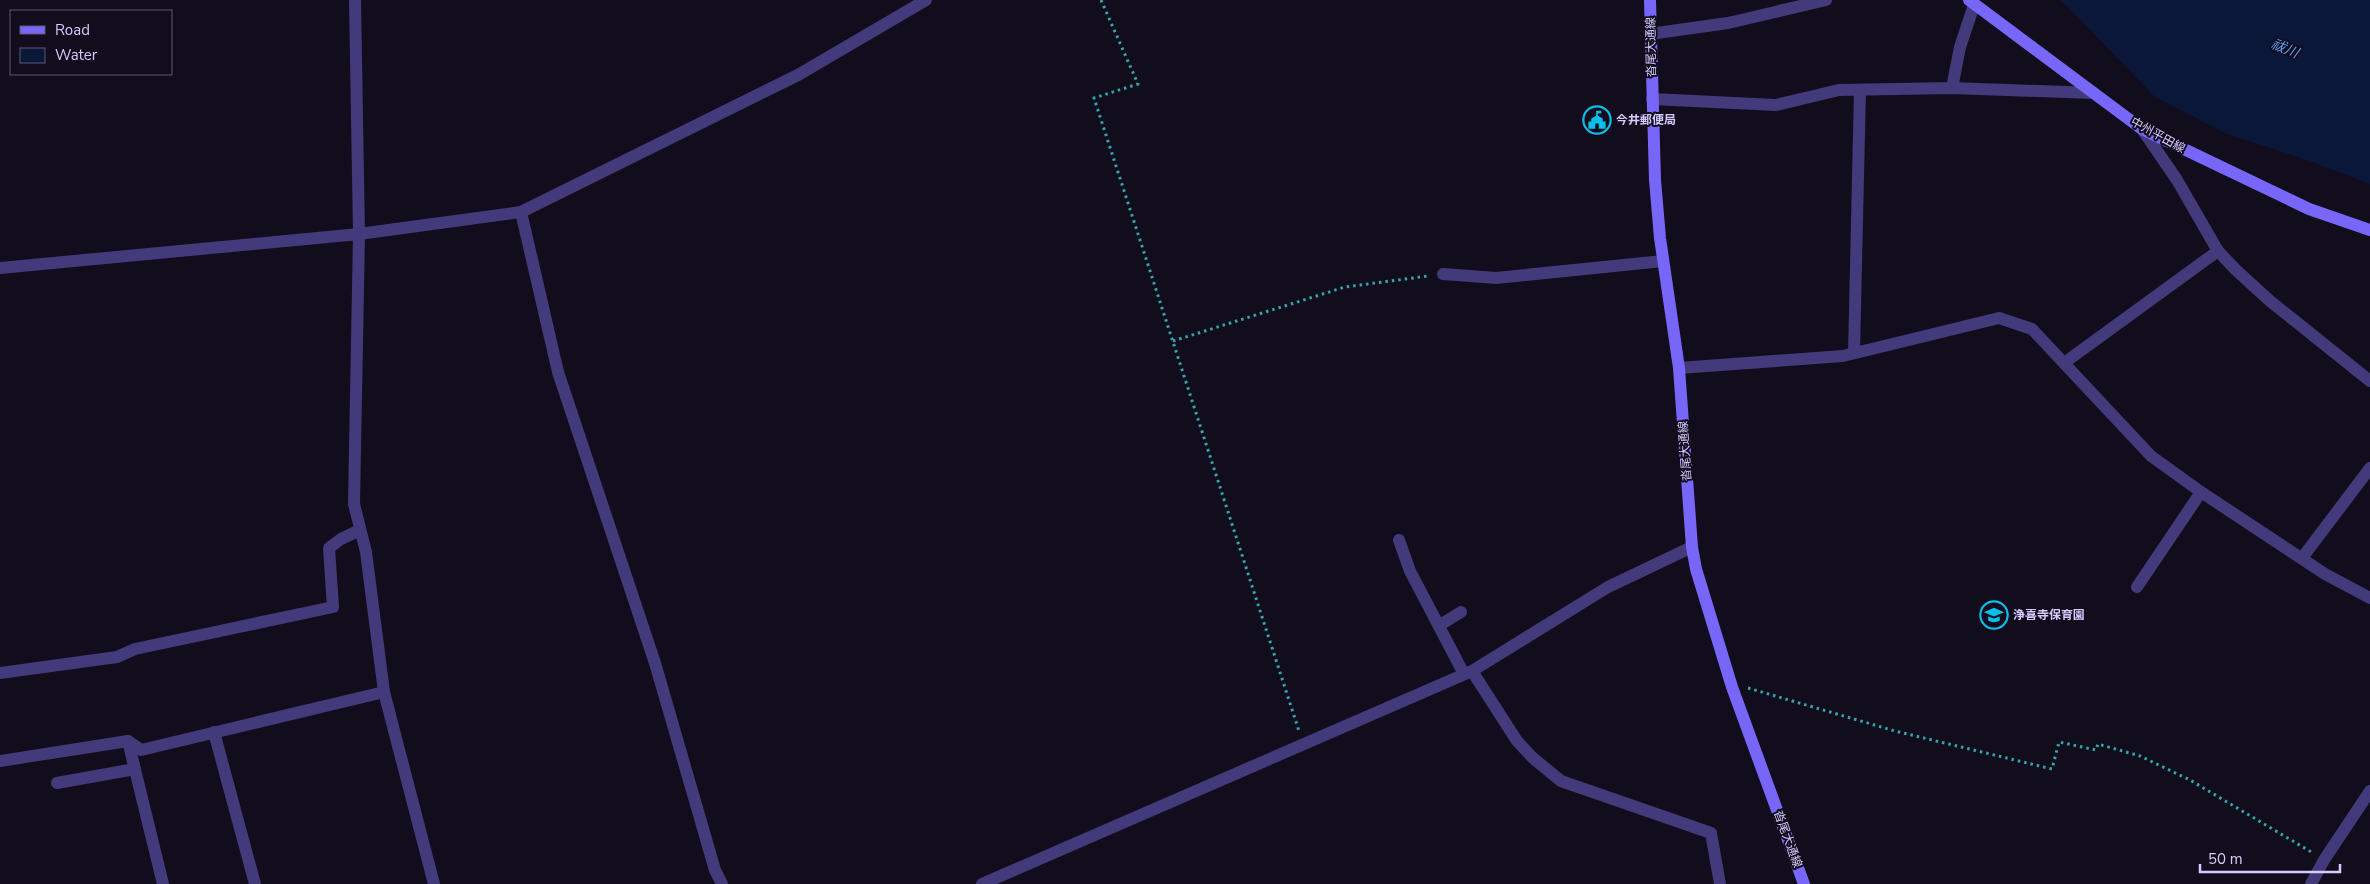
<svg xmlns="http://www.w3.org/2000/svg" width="2370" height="884" font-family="'Nunito Sans','Noto Sans JP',sans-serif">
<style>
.water{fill:#0b1738}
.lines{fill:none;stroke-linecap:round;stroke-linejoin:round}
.path{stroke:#32a6aa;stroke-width:3;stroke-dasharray:2.5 4;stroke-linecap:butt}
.minor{stroke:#423a7a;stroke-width:12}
.secondary{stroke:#7866f8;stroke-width:12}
.labels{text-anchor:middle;stroke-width:4;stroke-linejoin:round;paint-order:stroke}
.street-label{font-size:12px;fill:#d5cbfd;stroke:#110d1d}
.poi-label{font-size:12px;font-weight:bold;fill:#d5cbfd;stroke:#110d1d;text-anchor:start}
.water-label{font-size:14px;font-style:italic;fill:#5ea2f8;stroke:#110d1d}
</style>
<rect width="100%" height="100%" fill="#110d1d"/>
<polygon class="water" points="2059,0 2370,0 2370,184 2304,159 2227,134 2155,97 2068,7"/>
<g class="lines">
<g class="path">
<polyline points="1101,0 1138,84 1094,98 1299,731"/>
<polyline points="1173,341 1345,287 1428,276"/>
<polyline points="1748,688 1895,731 2052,769 2059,742 2096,750 2098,744 2140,756 2190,780 2313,853"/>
</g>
<g class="minor">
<polyline points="355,0 359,234 354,504 366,552 384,692 434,884"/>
<polyline points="1650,34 1728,23 1826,0"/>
<polyline points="1952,88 1960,47 1974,5"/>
<polyline points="1652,99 1776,105 1839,90 1952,88 2094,93"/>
<polyline points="2142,129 2177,180 2218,251 2236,270 2270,301 2370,381"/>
<polyline points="521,212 558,372 655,663 715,870 722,884"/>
<polyline points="0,268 359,234 521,212 798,75 926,0"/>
<polyline points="1443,274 1496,278 1663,261"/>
<polyline points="1854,353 1860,90"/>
<polyline points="2064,363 2218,251"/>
<polyline points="1679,368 1843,356 1999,318 2032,329 2151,456 2201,492 2325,574 2370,598"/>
<polyline points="1399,540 1410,571 1464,674"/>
<polyline points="2302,558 2370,468"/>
<polyline points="2137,587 2201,492"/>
<polyline points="1440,625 1461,612"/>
<polyline points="1472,671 1517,741 1533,758 1561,781 1711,833 1720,884"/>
<polyline points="0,673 117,657 135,649 333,607 329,548 341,539 360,530"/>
<polyline points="214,732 255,884"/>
<polyline points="128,741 163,884"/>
<polyline points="0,761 128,741 141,750 384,692"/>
<polyline points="57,783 135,769"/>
<polyline points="982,884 1472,671 1608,587 1692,547"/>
<polyline points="2311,884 2324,860 2370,791"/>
</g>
<g class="secondary">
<polyline points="1650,0 1655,180 1660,238 1679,368 1692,547 1696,569 1732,687 1804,884"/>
<polyline points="1969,0 2142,129 2309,209 2370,230"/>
</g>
</g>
<defs>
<g id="civic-ring" transform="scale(1.4375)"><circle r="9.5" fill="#110d1d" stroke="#0abfea" stroke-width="1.5"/><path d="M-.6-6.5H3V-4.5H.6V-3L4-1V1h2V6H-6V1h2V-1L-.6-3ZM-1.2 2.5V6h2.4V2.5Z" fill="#0abfea"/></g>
<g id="school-ring" transform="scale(1.4375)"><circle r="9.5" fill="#110d1d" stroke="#0abfea" stroke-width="1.5"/><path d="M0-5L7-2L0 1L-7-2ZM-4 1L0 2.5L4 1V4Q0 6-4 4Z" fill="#0abfea"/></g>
</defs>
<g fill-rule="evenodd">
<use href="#civic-ring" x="1597" y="120"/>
<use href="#school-ring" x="1994" y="615"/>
</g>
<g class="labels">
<g class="street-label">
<text transform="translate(1651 47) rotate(-91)" y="4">沓尾大通線</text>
<text transform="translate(2158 135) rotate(29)" y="4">中州平田線</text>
<text transform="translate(1685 451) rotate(-94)" y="4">沓尾大通線</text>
<text transform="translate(1788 839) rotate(70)" y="4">沓尾大通線</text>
</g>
<g class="poi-label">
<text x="1616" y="124">今井郵便局</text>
<text x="2013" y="619">浄喜寺保育園</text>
</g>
<g class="water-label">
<text transform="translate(2285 48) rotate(22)" y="5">祓川</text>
</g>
</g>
<rect x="10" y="10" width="162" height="65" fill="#110d1d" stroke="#5f5977"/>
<rect x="20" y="26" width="25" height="8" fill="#7866f8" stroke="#5f5977"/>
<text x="55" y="35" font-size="15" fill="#d5cbfd">Road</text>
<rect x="20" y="48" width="25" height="15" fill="#0b1738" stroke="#5f5977"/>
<text x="55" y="60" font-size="15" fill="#d5cbfd">Water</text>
<path d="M2200 864v8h140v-8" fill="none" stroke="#d5cbfd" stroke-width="2.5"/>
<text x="2208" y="864" font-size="15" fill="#d5cbfd" stroke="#110d1d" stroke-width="4" paint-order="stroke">50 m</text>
</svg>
